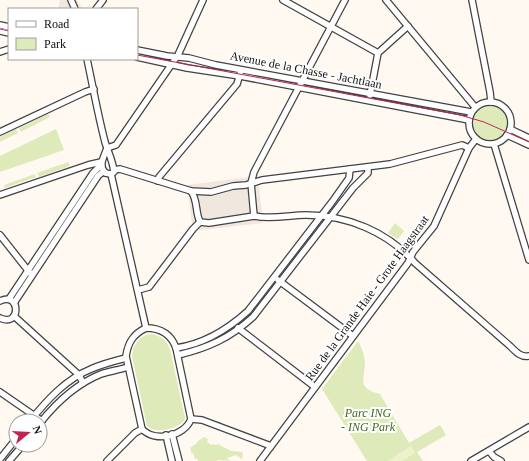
<svg xmlns="http://www.w3.org/2000/svg" width="529" height="461" font-family="Georgia,serif">
<style>
.green{fill:#dfeaba}
.pitch{fill:#edf1cc}
.plaza{fill:#f0e7df}
.lines{fill:none;stroke-linecap:round;stroke-linejoin:round}
.minor-casing{stroke:#424242;stroke-width:8}
.minor{stroke:#fff;stroke-width:5.5}
.tram{stroke:#c12452;stroke-width:1}
.labels{text-anchor:middle;stroke-width:4;stroke-linejoin:round;paint-order:stroke}
.street-label{font-size:12px;fill:#0f0f0f;stroke:#fff}
.park-label{font-size:12px;font-style:italic;fill:#3f681e;stroke:#fff}
</style>
<rect width="100%" height="100%" fill="#fff9f1"/>
<g class="green">
<circle cx="490" cy="123" r="19"/>
<polygon points="48,114 50,117 21,132 19,128"/>
<polygon points="16,129 18,133 0,142 0,137"/>
<polygon points="56,129 64,150 0,172 0,156"/>
<polygon points="68,162 70,166 39,177 37,173"/>
<polygon points="35,174 36,177 5,188 4,185"/>
<polygon points="395,223 404,231 398,239 388,233"/>
<path d="M150,334c10,1 16,6 20,15l15,69c-2,10 -30,17 -38,8l-15,-70c1,-11 7,-20 18,-22z"/>
<path d="M358,341c4,7 6,13 7,21 0,18 -9,26 15,32l29,49 31,-18 6,10 -29,17 6,9h-56l-45,-72z"/>
<polygon points="204,437 208,439 207,442 211,445 212,444 216,445 218,444 231,451 243,452 242,454 243,455 242,459 236,455 227,458 230,461 217,460 217,461 198,461 197,459 195,459 193,453 192,454 190,448 197,443 197,442"/>
</g>
<polygon class="pitch" points="411,446 415,453 402,461 388,461"/>
<g class="plaza">
<polygon points="60,0 77,0 82,9 58,9"/>
<polygon points="258,176 263,223 193,231 187,185"/>
</g>
<g class="lines">
<g class="minor-casing">
<g id="minor">
<polyline points="71,0 75,9"/>
<polyline points="283,0 378,53"/>
<polyline points="386,0 475,107"/>
<polyline points="472,0 490,92 491,102"/>
<polyline points="96,9 103,0"/>
<polyline points="0,25 9,27"/>
<polyline points="0,31 9,33"/>
<polyline points="137,50 167,56 189,58 216,65 471,112"/>
<polyline points="0,52 9,49"/>
<polyline points="137,57 187,68 240,76 469,120"/>
<path d="M87,59c6,28 11,56 18,83 3,10 8,19 9,30l-3,2 35,154"/>
<polyline points="370,95 378,53 408,26"/>
<circle cx="490" cy="123" r="21"/>
<polyline points="510,129 529,138"/>
<polyline points="0,132 85,92 94,89"/>
<polyline points="507,135 529,145"/>
<polyline points="494,144 529,260"/>
<polyline points="107,148 116,145 178,55 203,0"/>
<path d="M107,148c-3,9 -9,17 -2,25l6,1"/>
<polyline points="114,170 120,169 191,191 211,192 233,186 246,185 262,180 390,164 462,145 469,148"/>
<polyline points="158,181 159,177 237,84 240,74"/>
<path d="M191,191c7,9 4,21 9,31"/>
<polyline points="0,195 88,165 101,162"/>
<path d="M254,216c17,4 35,-1 52,-1 41,0 82,17 109,48l95,83c5,5 11,12 19,10"/>
<polyline points="200,222 209,223 254,216 251,183 254,172 345,0"/>
<polyline points="0,235 30,273"/>
<polyline points="278,280 353,336"/>
<polyline points="138,290 149,287 193,229 200,222"/>
<polyline points="9,299 93,173 101,165"/>
<path d="M0,301c21,-10 21,27 0,17"/>
<polyline points="14,303 98,176 104,171"/>
<polyline points="14,316 79,375 83,383"/>
<path d="M146,328c14,0 25,6 30,20l15,71c-6,17 -36,24 -49,10l-16,-73c2,-13 7,-22 20,-28z"/>
<polyline points="238,328 315,387"/>
<path d="M176,348c28,-4 51,-18 72,-37l84,-109 17,-24 1,-9"/>
<path d="M178,355c30,-7 52,-17 75,-38l100,-129 15,-15v-6"/>
<polyline points="0,392 42,421"/>
<polyline points="191,419 202,420 271,446"/>
<path d="M30,421c17,-21 36,-42 61,-52 11,-5 23,-8 35,-11"/>
<path d="M40,423c16,-20 36,-39 61,-49 9,-3 18,-4 27,-7"/>
<polyline points="172,434 179,461"/>
<polyline points="166,435 172,461"/>
<polyline points="489,451 494,457 501,461"/>
<polyline points="0,459 16,439"/>
<polyline points="9,461 23,445"/>
<polyline points="107,461 135,433 142,429"/>
<polyline points="260,461 408,263 413,252 434,226 469,148 476,139"/>
<polyline points="471,461 529,427"/>
</g>
</g>
<use href="#minor" class="minor"/>
<g class="tram">
<polyline points="0,29 9,31"/>
<polyline points="137,55 460,115 484,122 529,142"/>
</g>
</g>
<g class="labels">
<g class="street-label">
<text transform="translate(306 70) rotate(11)" y="4">Avenue de la Chasse - Jachtlaan</text>
<text transform="translate(367 298) rotate(-54)" y="4">Rue de la Grande Haie - Grote Haagstraat</text>
</g>
<g class="park-label">
<text x="368" y="417">Parc ING<tspan x="368" dy="14">- ING Park</tspan></text>
</g>
</g>
<rect x="8" y="8" width="130" height="52" fill="#ffffff" stroke="#9f9f9f"/>
<rect x="16" y="21" width="20" height="6" fill="#ffffff" stroke="#9f9f9f"/>
<text x="44" y="28" font-size="12" fill="#0f0f0f">Road</text>
<rect x="16" y="38" width="20" height="12" fill="#dfeaba" stroke="#9f9f9f"/>
<text x="44" y="48" font-size="12" fill="#0f0f0f">Park</text>
<g transform="translate(28 433) rotate(72)"><circle r="19" fill="#ffffff" stroke="#9f9f9f"/>
<path d="M0-3L7 15L0 10L-7 15Z" fill="#c12452"/>
<text y="-6" font-size="11" font-weight="bold" text-anchor="middle" fill="#0f0f0f">N</text>
</g>
</svg>
